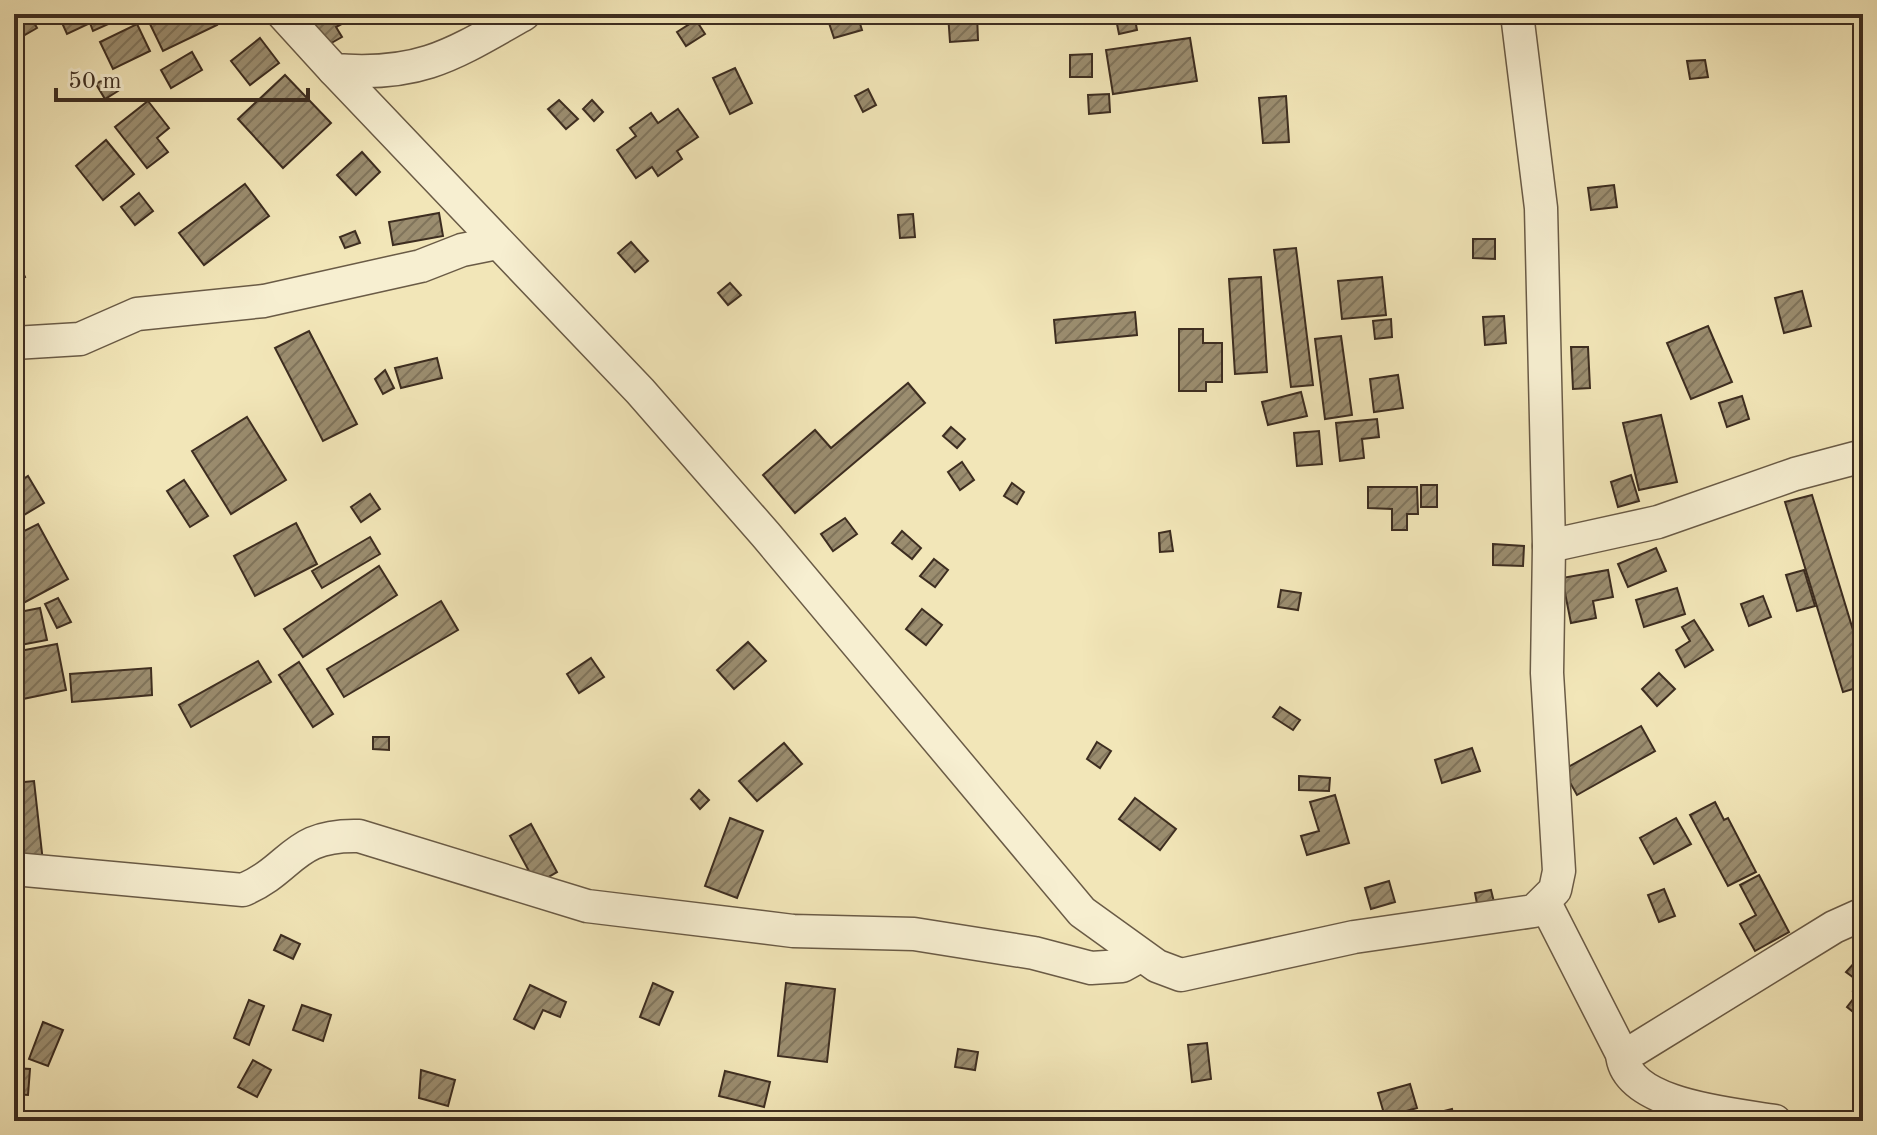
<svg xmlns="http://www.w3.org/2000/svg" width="1877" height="1135" font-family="'Old Standard TT',serif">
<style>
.building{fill:url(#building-hatch);stroke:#3d2d20;stroke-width:2}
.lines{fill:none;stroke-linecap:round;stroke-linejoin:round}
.minor-casing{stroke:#6a5b46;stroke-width:35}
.minor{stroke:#f7efd1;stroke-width:32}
</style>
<defs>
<pattern id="building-hatch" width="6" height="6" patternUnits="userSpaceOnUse" patternTransform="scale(2)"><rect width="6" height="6" fill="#9b8d6f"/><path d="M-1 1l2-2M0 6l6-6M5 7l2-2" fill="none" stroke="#80745b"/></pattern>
</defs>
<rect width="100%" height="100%" fill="#f2e6b8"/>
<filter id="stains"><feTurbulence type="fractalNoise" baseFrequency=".0025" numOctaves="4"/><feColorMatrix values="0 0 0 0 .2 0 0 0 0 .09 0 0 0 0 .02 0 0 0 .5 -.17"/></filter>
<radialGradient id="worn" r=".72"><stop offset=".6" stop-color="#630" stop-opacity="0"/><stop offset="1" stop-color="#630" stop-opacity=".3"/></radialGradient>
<g class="building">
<polygon points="14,14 29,14 37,28 16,40"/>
<polygon points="58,14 125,14 126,16 93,31 90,23 67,34"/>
<polygon points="167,14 212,14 217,25 163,51 149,22"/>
<polygon points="308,14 360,14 336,27 342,37 326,46"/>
<polygon points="826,14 857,14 862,30 834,38"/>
<polygon points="948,14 977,14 978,40 950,42"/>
<polygon points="1115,14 1134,14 1137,30 1119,34"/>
<polygon points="696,20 705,34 686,46 677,32"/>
<polygon points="137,24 150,51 113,69 100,42"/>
<polygon points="260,38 279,63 250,85 231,61"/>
<polygon points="1190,38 1197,81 1113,94 1106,50"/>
<polygon points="192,52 202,70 171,88 161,70"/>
<polygon points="1092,54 1092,77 1070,77 1070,55"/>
<polygon points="1705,60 1708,77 1690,79 1687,61"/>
<polygon points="735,68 752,103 730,114 713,78"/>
<polygon points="285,75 331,123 283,168 238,119"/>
<polygon points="109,76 118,91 105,99 96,84"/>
<polygon points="868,89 876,105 863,112 855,96"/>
<polygon points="1109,94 1110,112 1089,114 1088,95"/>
<polygon points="1286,96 1289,142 1263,143 1259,98"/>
<polygon points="559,100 578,119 566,129 548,109"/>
<polygon points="592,100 603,112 594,121 583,109"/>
<polygon points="148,101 169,128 157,138 168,152 147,168 115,127"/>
<polygon points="678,109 698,137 677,151 682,159 658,176 652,167 636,178 617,150 636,136 630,128 651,113 658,123"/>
<polygon points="106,140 134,174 103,200 76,166"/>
<polygon points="362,152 380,172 356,195 337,175"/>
<polygon points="245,184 269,216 204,265 179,233"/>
<polygon points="1614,185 1617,207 1591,210 1588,188"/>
<polygon points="139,193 153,211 135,225 121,207"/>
<polygon points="439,213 443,236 393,245 389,222"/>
<polygon points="913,214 915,237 900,238 898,215"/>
<polygon points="355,231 360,243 345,248 340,237"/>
<polygon points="1473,239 1495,239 1495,259 1473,258"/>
<polygon points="631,242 648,261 635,272 618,253"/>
<polygon points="1296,248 1313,385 1291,387 1274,250"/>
<polygon points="14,253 25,277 14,283"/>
<polygon points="1261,277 1267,372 1235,374 1229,279"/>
<polygon points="1382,277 1386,315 1342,319 1338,281"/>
<polygon points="730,283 741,295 728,305 718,293"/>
<polygon points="1802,291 1811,326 1784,333 1775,298"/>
<polygon points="1135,312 1137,335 1056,343 1054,320"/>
<polygon points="1504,316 1506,343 1485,345 1483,317"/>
<polygon points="1391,319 1392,337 1375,339 1373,321"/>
<polygon points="1708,326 1732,382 1691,399 1667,343"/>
<polygon points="1179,329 1203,329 1203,343 1222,343 1222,382 1206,382 1206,391 1179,391"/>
<polygon points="309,331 357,424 323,441 275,348"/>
<polygon points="1341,336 1352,415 1325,419 1315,339"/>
<polygon points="1571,347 1588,347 1590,388 1573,389"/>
<polygon points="437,358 442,378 401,388 395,368"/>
<polygon points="385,370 394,388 383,394 375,379"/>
<polygon points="1398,375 1403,408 1374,412 1370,379"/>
<polygon points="908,383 925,403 795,513 763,475 815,430 831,448"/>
<polygon points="1301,392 1307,416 1268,425 1262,402"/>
<polygon points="1742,396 1749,419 1727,427 1719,403"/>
<polygon points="1661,415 1677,482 1639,490 1623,423"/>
<polygon points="247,417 286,480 231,514 192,451"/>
<polygon points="1377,419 1379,437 1362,439 1364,458 1340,461 1336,423"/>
<polygon points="951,427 965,439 957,448 943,436"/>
<polygon points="1319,431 1322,464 1297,466 1294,433"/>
<polygon points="962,462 974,480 960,490 948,472"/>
<polygon points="1631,475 1639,501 1618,507 1611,482"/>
<polygon points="28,476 44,503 14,521 14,485"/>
<polygon points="184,480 208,516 190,527 167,491"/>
<polygon points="1012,483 1024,492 1017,504 1004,496"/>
<rect x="1421" y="485" width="16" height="22"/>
<polygon points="1368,487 1417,487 1418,514 1407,514 1407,530 1392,530 1392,509 1368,508"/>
<polygon points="370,494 380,509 361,522 351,507"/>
<polygon points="1812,495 1863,663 1863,686 1843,692 1785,502"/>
<polygon points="845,518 857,534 833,551 821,534"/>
<polygon points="296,523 317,564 255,596 234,556"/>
<polygon points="38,524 68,579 14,608 14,536"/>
<polygon points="902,531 921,548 912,559 892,543"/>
<polygon points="1170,531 1173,551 1160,552 1159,533"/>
<polygon points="370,537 380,554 322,588 312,571"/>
<polygon points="1493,544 1524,546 1523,566 1493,565"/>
<polygon points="1656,548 1666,571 1628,587 1618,564"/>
<polygon points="934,559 948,570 935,587 920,576"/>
<polygon points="379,566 397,595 303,657 284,629"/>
<polygon points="1608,570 1613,597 1593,601 1596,618 1571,623 1562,578"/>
<polygon points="1804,570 1815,606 1797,611 1786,575"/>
<polygon points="1677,588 1685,614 1644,627 1636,600"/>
<polygon points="1281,590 1301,593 1298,610 1278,607"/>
<polygon points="1763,596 1771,617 1749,626 1741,604"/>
<polygon points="58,598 71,622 57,628 45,604"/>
<polygon points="441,601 458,630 344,697 327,669"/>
<polygon points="40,608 47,640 15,646 14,613"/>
<polygon points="922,609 942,625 926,645 906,629"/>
<polygon points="1694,620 1713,650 1685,667 1676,650 1690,641 1682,627"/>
<polygon points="748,642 766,661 734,689 717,670"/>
<polygon points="57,644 66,690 23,699 14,652"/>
<polygon points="591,658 604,677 579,693 567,674"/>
<polygon points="258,661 271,682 191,727 179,705"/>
<polygon points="299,662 333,714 313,727 279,675"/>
<polygon points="151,668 152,695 72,702 70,674"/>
<polygon points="1659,673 1675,689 1657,706 1642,689"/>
<polygon points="1280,707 1300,720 1293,730 1273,717"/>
<polygon points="1641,726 1655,751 1577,795 1563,770"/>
<polygon points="373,737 389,737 389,750 373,749"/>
<polygon points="1097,742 1111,751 1100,768 1087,759"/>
<polygon points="784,743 802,764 757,801 739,781"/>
<polygon points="1472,748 1480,771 1442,783 1435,760"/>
<polygon points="1299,776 1330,778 1329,791 1299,790"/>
<polygon points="34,781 43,862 14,865 14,783"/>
<polygon points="699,790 709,800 700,809 691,799"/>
<polygon points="1335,795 1349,843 1307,855 1301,836 1319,831 1310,802"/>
<polygon points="1135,798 1176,829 1160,850 1119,819"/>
<polygon points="1715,802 1724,820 1728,818 1756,872 1728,886 1690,815"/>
<polygon points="730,818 763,831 737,898 705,886"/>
<polygon points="1676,818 1691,844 1654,864 1640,838"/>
<polygon points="531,824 557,872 536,884 510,836"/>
<polygon points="1759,875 1789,932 1755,951 1740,924 1756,915 1740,885"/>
<polygon points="1389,881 1395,902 1371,909 1365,888"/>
<polygon points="1664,889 1675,916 1659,922 1648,895"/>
<polygon points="1491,890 1495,906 1478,909 1475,893"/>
<polygon points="281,935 300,944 293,959 274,950"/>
<polygon points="1863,953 1863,969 1854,978 1846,972"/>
<polygon points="1860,982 1863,985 1863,1034 1855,1028 1862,1019 1847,1007 1857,994 1853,991"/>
<polygon points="653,983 673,992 659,1025 640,1017"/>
<polygon points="786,983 835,989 827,1062 778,1056"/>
<polygon points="530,985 566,1002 560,1017 543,1010 534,1029 514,1019"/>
<polygon points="249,1000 264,1006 249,1045 234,1038"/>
<polygon points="302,1005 331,1015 323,1041 293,1030"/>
<polygon points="43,1022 63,1030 48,1066 29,1059"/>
<polygon points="1207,1043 1211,1079 1192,1082 1188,1045"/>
<polygon points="958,1049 978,1052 975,1070 955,1067"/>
<polygon points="253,1060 271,1070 257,1097 238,1087"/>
<polygon points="14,1068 30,1069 28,1095 14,1094"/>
<polygon points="421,1070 455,1080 448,1106 419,1098"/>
<polygon points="725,1071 770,1082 764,1107 719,1096"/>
<polygon points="1410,1084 1417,1108 1385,1117 1378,1093"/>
<polygon points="1452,1109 1454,1121 1437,1121 1436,1113"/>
</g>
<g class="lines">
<g class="minor-casing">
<g id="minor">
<path d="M283,14l51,56c86,7 118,-15 190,-56"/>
<polyline points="334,70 640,391 766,535 1082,912 1157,966 1181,975 1354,937 1534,911 1555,890 1559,871 1547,673 1549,546 1541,208 1517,14"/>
<polyline points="14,343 80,339 137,314 264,301 421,266 462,250 497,243"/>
<polyline points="1549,546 1658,522 1795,474 1863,456"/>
<path d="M14,869l229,21c51,-22 49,-56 116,-54l228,70 206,25 121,3 120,19 57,15 31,-2 18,-10"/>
<path d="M1545,903l77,151c4,52 111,60 153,67"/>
<polyline points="1622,1054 1636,1049 1834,927 1863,914"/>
</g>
</g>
<use href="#minor" class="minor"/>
</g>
<rect width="1877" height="1135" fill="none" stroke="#f2e6b8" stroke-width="48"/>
<rect x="16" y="16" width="1845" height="1103" fill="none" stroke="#3d2d20" stroke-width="4"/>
<rect x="24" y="24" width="1829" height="1087" fill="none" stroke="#3d2d20" stroke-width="2"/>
<path d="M56 88v12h252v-12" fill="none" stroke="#3d2d20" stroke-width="4"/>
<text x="68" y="88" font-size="24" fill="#3d2d20" stroke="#f7efd1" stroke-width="6" paint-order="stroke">50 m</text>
<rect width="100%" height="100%" filter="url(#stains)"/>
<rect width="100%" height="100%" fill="url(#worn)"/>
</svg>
